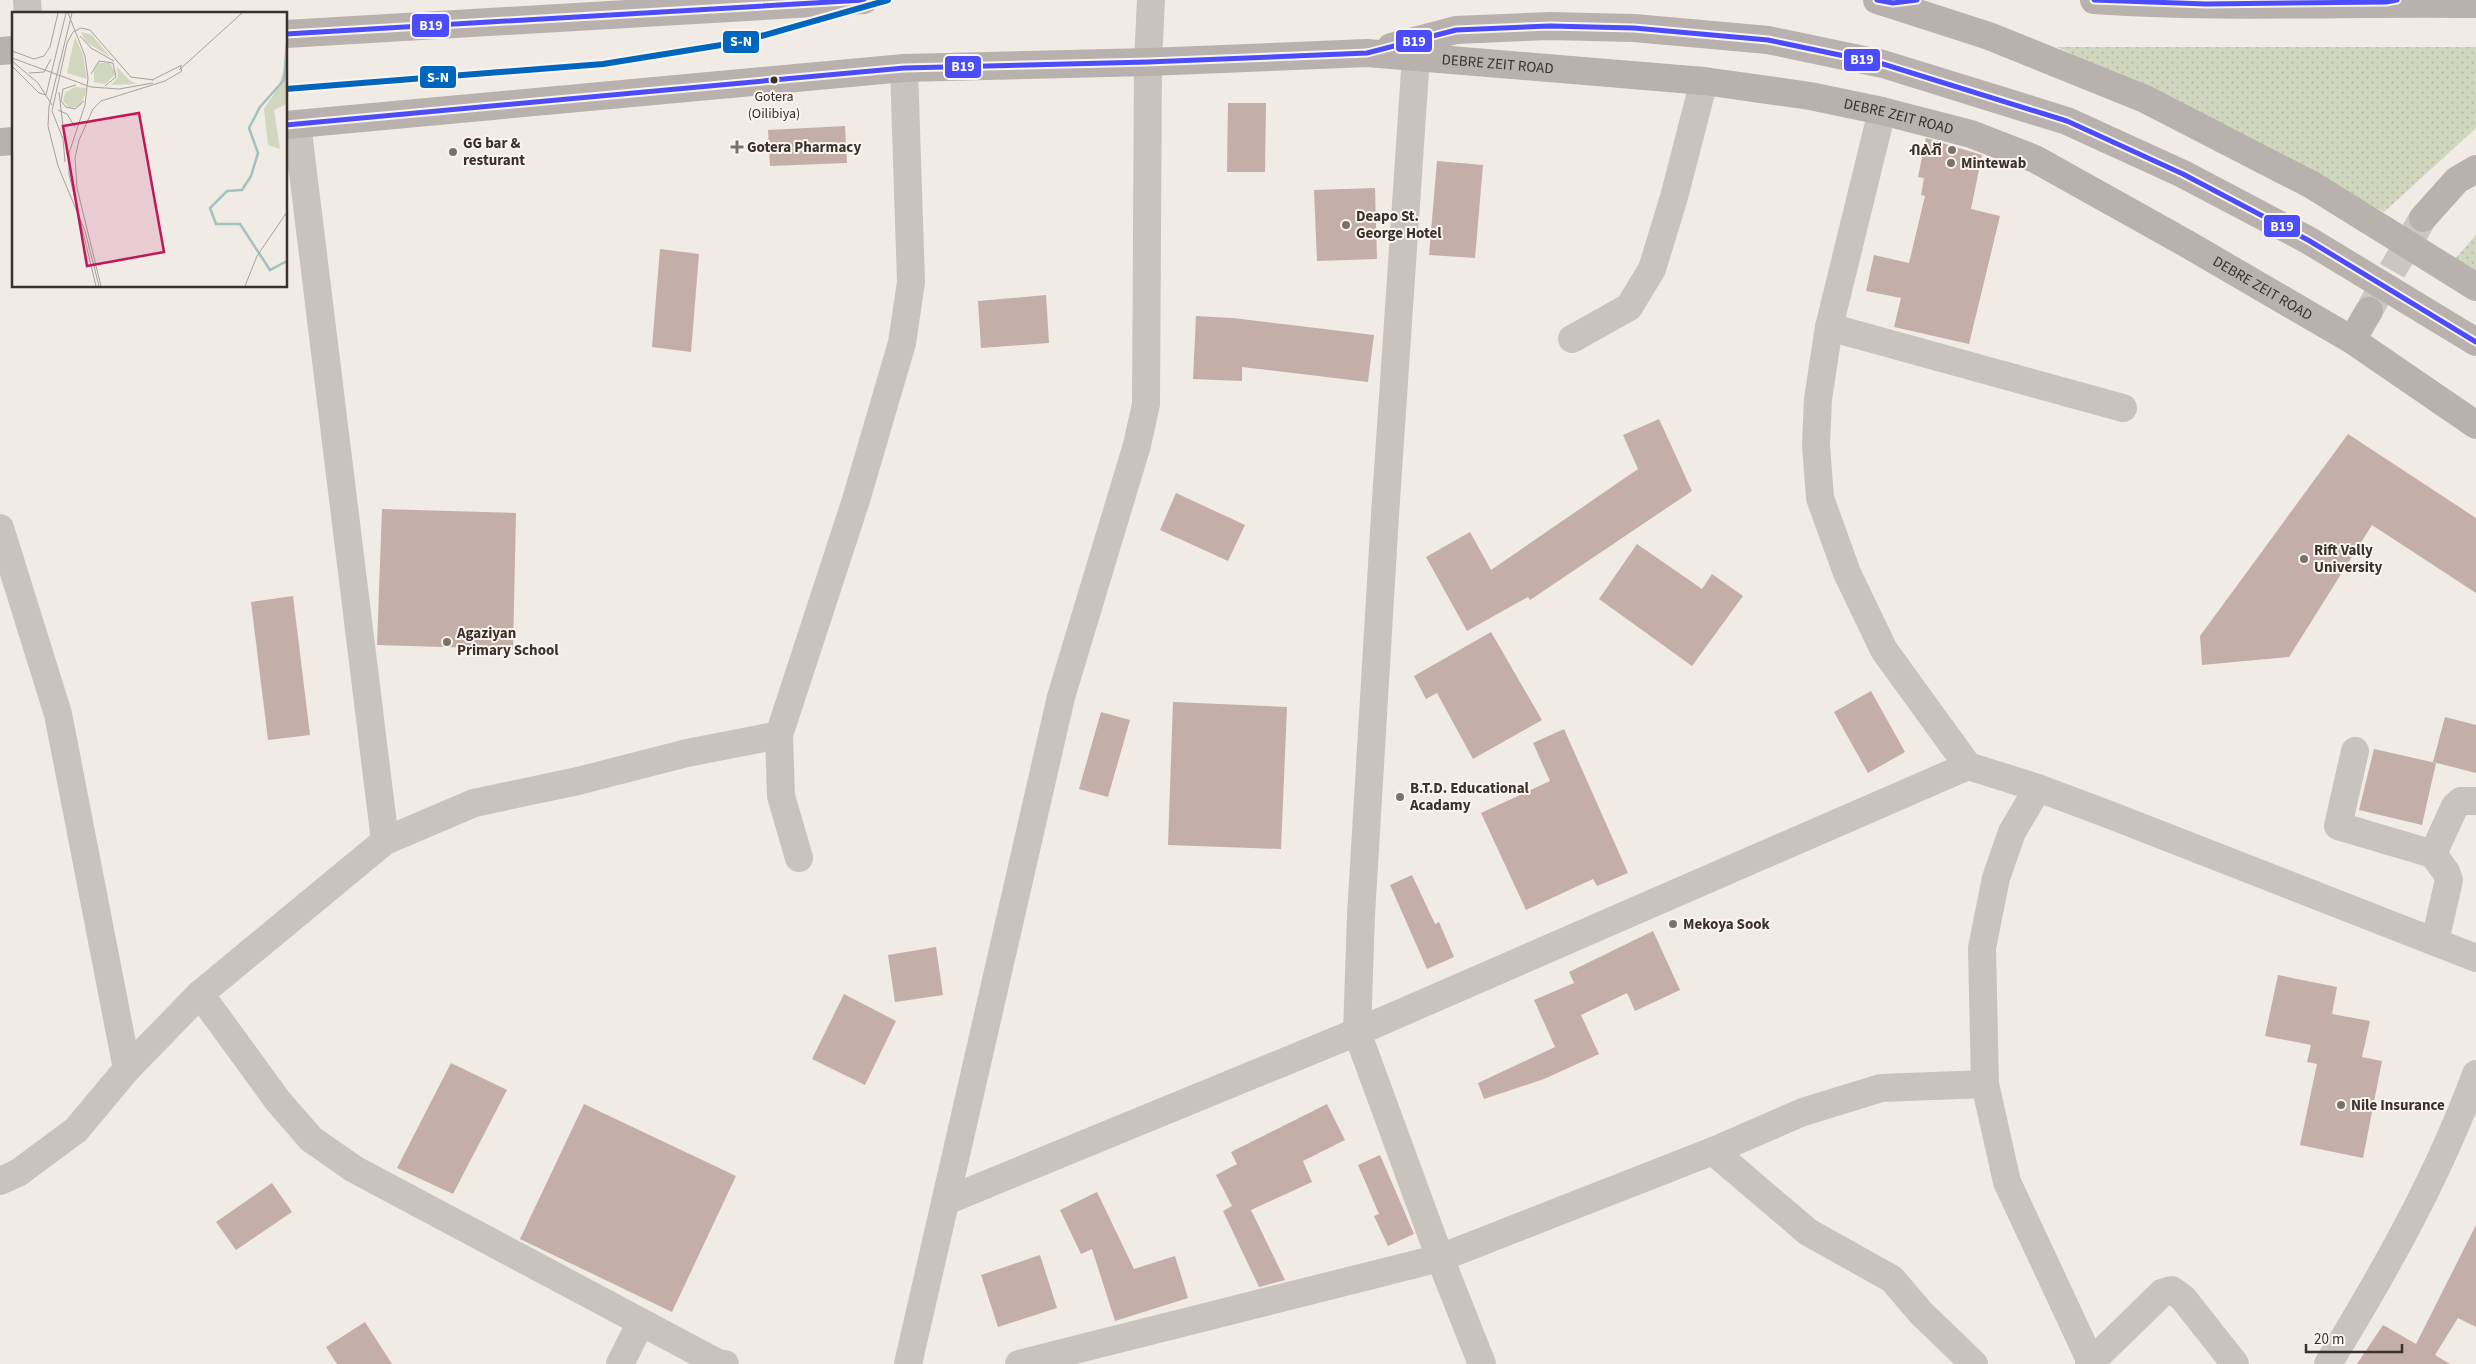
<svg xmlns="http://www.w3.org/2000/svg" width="2476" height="1364" font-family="'Source Sans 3','Noto Sans Ethiopic',sans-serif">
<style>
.grass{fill:url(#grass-dots)}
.building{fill:#c3afa7}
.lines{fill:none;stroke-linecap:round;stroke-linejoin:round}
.major-tunnel{stroke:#ccc6c0;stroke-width:28;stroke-dasharray:28 14;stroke-linecap:butt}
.minor{stroke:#c9c3be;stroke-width:28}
.major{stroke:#b8b1ad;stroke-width:28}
.bus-1-casing{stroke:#fbf5ee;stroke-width:9}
.bus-1{stroke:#4c4cff;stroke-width:5}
.rail-1-casing{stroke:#fbf5ee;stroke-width:10}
.rail-1{stroke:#0065bd;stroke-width:6}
.bus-dot{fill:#3b302b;stroke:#fbf5ee;stroke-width:2}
.poi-dot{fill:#7a716c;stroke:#fbf5ee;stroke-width:2}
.labels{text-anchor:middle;stroke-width:4;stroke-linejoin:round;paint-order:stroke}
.bus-label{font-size:14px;fill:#3b302b;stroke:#fbf5ee}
.street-label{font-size:15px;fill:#3b302b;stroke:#fbf5ee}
.poi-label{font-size:15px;font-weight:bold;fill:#3b302b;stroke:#fbf5ee;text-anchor:start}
.inset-river{fill:none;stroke:#a1c2c1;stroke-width:2.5}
.inset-road{fill:none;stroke:#a8a09b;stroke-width:1}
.view{fill:#c2185b;fill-opacity:0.15;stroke:#c2185b;stroke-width:2.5}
.inset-edge{fill:none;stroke:#3b302b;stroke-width:2.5}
.line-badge{stroke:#fbf5ee;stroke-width:2}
.badge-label{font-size:14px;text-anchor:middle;font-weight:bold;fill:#fff}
</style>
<defs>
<pattern id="grass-dots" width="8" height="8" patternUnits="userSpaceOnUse" patternTransform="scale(1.25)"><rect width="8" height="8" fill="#d1d6bf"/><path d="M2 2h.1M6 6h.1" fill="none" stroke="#b4b8a4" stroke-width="1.8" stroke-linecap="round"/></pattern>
</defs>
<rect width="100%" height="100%" fill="#f0ebe5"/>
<g class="grass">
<polygon points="2057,47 2476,47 2476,128 2384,212"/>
<polygon points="2476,235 2476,276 2453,261"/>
</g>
<g class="building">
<polygon points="1228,103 1266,103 1265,172 1227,172"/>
<polygon points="845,126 847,163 770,166 768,130"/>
<polygon points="1926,138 1982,155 1971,209 2000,216 1969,344 1894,327 1901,298 1866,291 1874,255 1909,263 1925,196 1921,195 1924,178 1918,177"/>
<polygon points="1437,161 1483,165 1475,258 1429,255"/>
<polygon points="1375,188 1377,259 1317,261 1314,190"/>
<polygon points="660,249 699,254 691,352 652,347"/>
<polygon points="1046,295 1049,343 981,348 978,301"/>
<polygon points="1196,316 1233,318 1374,335 1368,382 1242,367 1242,381 1193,379"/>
<polygon points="1659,419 1692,491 1530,600 1528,597 1467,631 1426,557 1470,532 1491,570 1638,469 1623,435"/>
<polygon points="2348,434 2476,518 2476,593 2372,525 2289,657 2202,665 2200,636"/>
<polygon points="1176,493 1245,525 1228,561 1160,530"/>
<polygon points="382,509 516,513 513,649 377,645"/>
<polygon points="1637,544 1702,589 1712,574 1743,596 1692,666 1599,599"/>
<polygon points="293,596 310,735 268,740 251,602"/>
<polygon points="1491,632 1542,720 1473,759 1437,693 1426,699 1414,676"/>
<polygon points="1871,691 1905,752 1868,773 1834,712"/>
<polygon points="1173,702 1287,707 1281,849 1168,845"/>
<polygon points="1101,712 1130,720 1108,797 1079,789"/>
<polygon points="2445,717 2476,725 2476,773 2433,762"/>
<polygon points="1564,729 1628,873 1597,886 1593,879 1526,910 1481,813 1550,781 1533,743"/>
<polygon points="2374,749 2436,763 2422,825 2359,810"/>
<polygon points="1412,875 1435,924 1439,922 1454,957 1427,969 1390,885"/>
<polygon points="1653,931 1680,990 1635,1011 1627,993 1581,1015 1599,1054 1544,1079 1484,1099 1478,1083 1555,1047 1534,1000 1574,983 1569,972"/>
<polygon points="936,947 943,995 895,1002 888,955"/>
<polygon points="2278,975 2337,987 2332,1014 2370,1021 2362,1057 2382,1061 2363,1158 2300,1145 2317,1064 2307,1062 2311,1045 2265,1036"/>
<polygon points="844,994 896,1021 865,1085 812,1059"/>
<polygon points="451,1063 507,1090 453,1194 397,1168"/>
<polygon points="584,1104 736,1176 672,1312 520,1239"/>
<polygon points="1327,1104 1345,1140 1303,1161 1312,1182 1251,1210 1285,1280 1259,1287 1223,1211 1232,1206 1216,1175 1237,1164 1231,1152"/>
<polygon points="1380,1155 1414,1234 1388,1246 1374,1216 1379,1214 1358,1165"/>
<polygon points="272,1183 292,1212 236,1250 216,1222"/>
<polygon points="1097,1192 1134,1269 1175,1256 1188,1298 1115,1321 1092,1249 1081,1254 1060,1210"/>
<polygon points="2476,1225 2476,1327 2458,1318 2435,1355 2450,1364 2357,1364 2383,1325 2416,1344"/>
<polygon points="1040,1255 1057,1308 998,1327 981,1275"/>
<polygon points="365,1322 392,1364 337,1364 326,1347"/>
</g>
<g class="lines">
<polyline class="major-tunnel" points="2371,307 2423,218"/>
<g class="minor">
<polyline points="27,0 28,14"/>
<polyline points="1416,56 1385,515 1361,915 1357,1032 1440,1258 1482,1364"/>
<polyline points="1882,111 1829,327 1818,399 1816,445 1820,498 1847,573 1884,650 1968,766 2038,788 2110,815 2476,958"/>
<polyline points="1829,327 2123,408"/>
<polyline points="1572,339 1629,307 1652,269 1674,197 1704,81"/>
<polyline points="0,528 58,714 127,1069"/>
<polyline points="2355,751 2338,826 2433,854 2455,806 2461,801 2476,801"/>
<polyline points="2038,788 2012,832 1996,878 1982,948 1985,1084 2007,1182 2091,1362"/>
<polyline points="385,841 474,803 578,781 687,753 779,735"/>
<polyline points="2433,854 2446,872 2449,880 2435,941"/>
<polyline points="799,858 781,796 779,735 856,500 902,343 911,282 904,68"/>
<polyline points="200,994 278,1101 311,1139 354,1169 641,1322"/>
<polyline points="1713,1151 1808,1232 1892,1279 1921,1313 1974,1364"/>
<polyline points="0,1181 18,1173 76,1130 127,1069 200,994 385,841 297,124"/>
<polyline points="946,1201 1357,1032 1968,766"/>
<polyline points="620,1364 641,1322 718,1363 725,1364"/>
<polyline points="908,1364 1061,697 1137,445 1146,404 1148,62 1151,0"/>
<polyline points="1019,1364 1440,1258 1713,1151 1803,1112 1881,1088 1985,1084"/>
<polyline points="2089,1364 2162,1293 2172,1290 2183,1298 2235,1364"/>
<path d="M2328,1364c57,-93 110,-187 148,-290"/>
</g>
<g class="major">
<polyline points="1877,0 1989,36 2145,99 2312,185 2476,287"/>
<path d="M2094,0c127,9 255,2 382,4"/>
<polyline points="286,34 864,0"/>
<polyline points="1391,47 1456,30 1550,26 1634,28 1768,40 1883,64 2067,121 2183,174 2308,240 2476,342"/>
<polyline points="0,51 14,50"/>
<path id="s1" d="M286,125l618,-57 244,-6 219,-9 337,28 106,15 72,15 89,23 64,25 154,86 163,95 124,85"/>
<polyline points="0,142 14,141"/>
<polyline points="2423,218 2457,180 2476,169"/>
<polyline points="2352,340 2369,311"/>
</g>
<g class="bus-1-casing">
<g id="bus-1">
<polyline points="1877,0 1893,3 1917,0"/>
<polyline points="2094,0 2206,4 2386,2 2397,0"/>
<polyline points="286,34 864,0"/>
<polyline points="286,125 904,68 1148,62 1367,53 1456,30 1550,26 1634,28 1768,40 1883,64 2067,121 2183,174 2308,240 2476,342"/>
</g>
</g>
<use href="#bus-1" class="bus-1"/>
<g class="rail-1-casing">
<polyline id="rail-1" points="286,89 603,64 740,42 888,0"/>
</g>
<use href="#rail-1" class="rail-1"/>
</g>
<circle class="bus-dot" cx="774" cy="80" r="4.5"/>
<g class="poi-dot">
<path d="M734.5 139.5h5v5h5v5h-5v5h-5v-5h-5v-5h5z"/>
<circle cx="1952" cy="150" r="5"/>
<circle cx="453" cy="152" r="5"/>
<circle cx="1951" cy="163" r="5"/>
<circle cx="1346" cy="225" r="5"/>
<circle cx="2304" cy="559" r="5"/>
<circle cx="447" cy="642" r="5"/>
<circle cx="1400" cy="797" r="5"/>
<circle cx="1673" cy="924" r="5"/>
<circle cx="2341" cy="1105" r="5"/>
</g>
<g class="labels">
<g class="bus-label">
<text x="774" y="101">Gotera<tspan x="774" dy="17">(Oilibiya)</tspan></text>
</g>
<g class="street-label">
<text dy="5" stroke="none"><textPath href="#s1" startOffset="1215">DEBRE ZEIT ROAD</textPath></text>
<text dy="5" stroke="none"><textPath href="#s1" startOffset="1620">DEBRE ZEIT ROAD</textPath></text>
<text dy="5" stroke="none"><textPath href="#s1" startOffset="2025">DEBRE ZEIT ROAD</textPath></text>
</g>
<g class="poi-label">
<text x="463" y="148">GG bar &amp;<tspan x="463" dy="17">resturant</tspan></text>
<text x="747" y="152">Gotera Pharmacy</text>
<text x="1942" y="155" text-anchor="end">ብልቭ</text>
<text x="1961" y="168">Mintewab</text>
<text x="1356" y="221">Deapo St.<tspan x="1356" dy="17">George Hotel</tspan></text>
<text x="2314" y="555">Rift Vally<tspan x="2314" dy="17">University</tspan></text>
<text x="457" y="638">Agaziyan<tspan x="457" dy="17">Primary School</tspan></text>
<text x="1410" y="793">B.T.D. Educational<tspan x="1410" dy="17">Acadamy</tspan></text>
<text x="1683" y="929">Mekoya Sook</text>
<text x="2351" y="1110">Nile Insurance</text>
</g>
</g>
<g transform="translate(12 12)">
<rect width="275" height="275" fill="#f0ebe5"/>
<path d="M69,20l11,3 18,22 -24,-15zM63,25l8,18 4,24 -20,-6zM87,51h11l6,11 -11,10 -11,-2v-12zM105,55l12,13 8,4 -26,1 7,-8zM63,75l11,1 -1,7 -5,11 -10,2 -7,-7 2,-8z" fill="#d1d6bf"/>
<path d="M275,48v44l-13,6 6,39 -12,-4 -4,-36 14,-21z" fill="#d1d6bf"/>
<path class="inset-river" d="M275,30l-3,38 -24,27 -11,21 9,25 -7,23 -9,14 -15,1 -17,17 6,16h24l30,46 17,-9"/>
<path class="inset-road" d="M56,1l17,43 3,22 -3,27 -16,48v21l27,112M60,1l-23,94 -1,19 10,40 27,65 14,55M68,24l11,12 23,13M0,39l22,8 10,-3 6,-9 8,-34M0,46l79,29 28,2 34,-6M0,49l26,22 14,22M0,54l27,27 7,2 20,-82M167,58l63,-57M17,61l15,-1 7,-13M79,62l8,-13 14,2 3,14 -11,9M140,68l30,-15M64,73l-13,4 -2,12 5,6 9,2 9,-8M47,80l5,43M46,98l9,4 8,13M53,150l-2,-23 -11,-28 15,-68 6,-11 8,-4 9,2 41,47 23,3M89,274l-24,-98 -2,-30 4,-18 14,-31 8,-8 64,-20 17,-10 -2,-5M233,274l12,-30 30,-44"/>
<path class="view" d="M127,101l25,139 -77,14 -24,-140z"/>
<rect width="275" height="275" class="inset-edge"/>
</g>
<g class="line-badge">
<rect x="411" y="13" width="39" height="25" rx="5" fill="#4c4cff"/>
<rect x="1395" y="29" width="38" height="24" rx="5" fill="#4c4cff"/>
<rect x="722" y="30" width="38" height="24" rx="5" fill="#0065bd"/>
<rect x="1843" y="48" width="38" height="24" rx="5" fill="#4c4cff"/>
<rect x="944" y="55" width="38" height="24" rx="5" fill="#4c4cff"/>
<rect x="419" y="65" width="38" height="24" rx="5" fill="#0065bd"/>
<rect x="2263" y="214" width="38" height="24" rx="5" fill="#4c4cff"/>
</g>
<g class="badge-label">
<text x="431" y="30">B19</text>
<text x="1414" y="46">B19</text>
<text x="741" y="46">S-N</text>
<text x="1862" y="64">B19</text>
<text x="963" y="71">B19</text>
<text x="438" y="82">S-N</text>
<text x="2282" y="231">B19</text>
</g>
<path d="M2306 1344v8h96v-8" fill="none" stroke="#3b302b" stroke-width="2.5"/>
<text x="2314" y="1344" font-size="15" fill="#3b302b" stroke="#fbf5ee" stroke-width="4" paint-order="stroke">20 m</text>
</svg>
